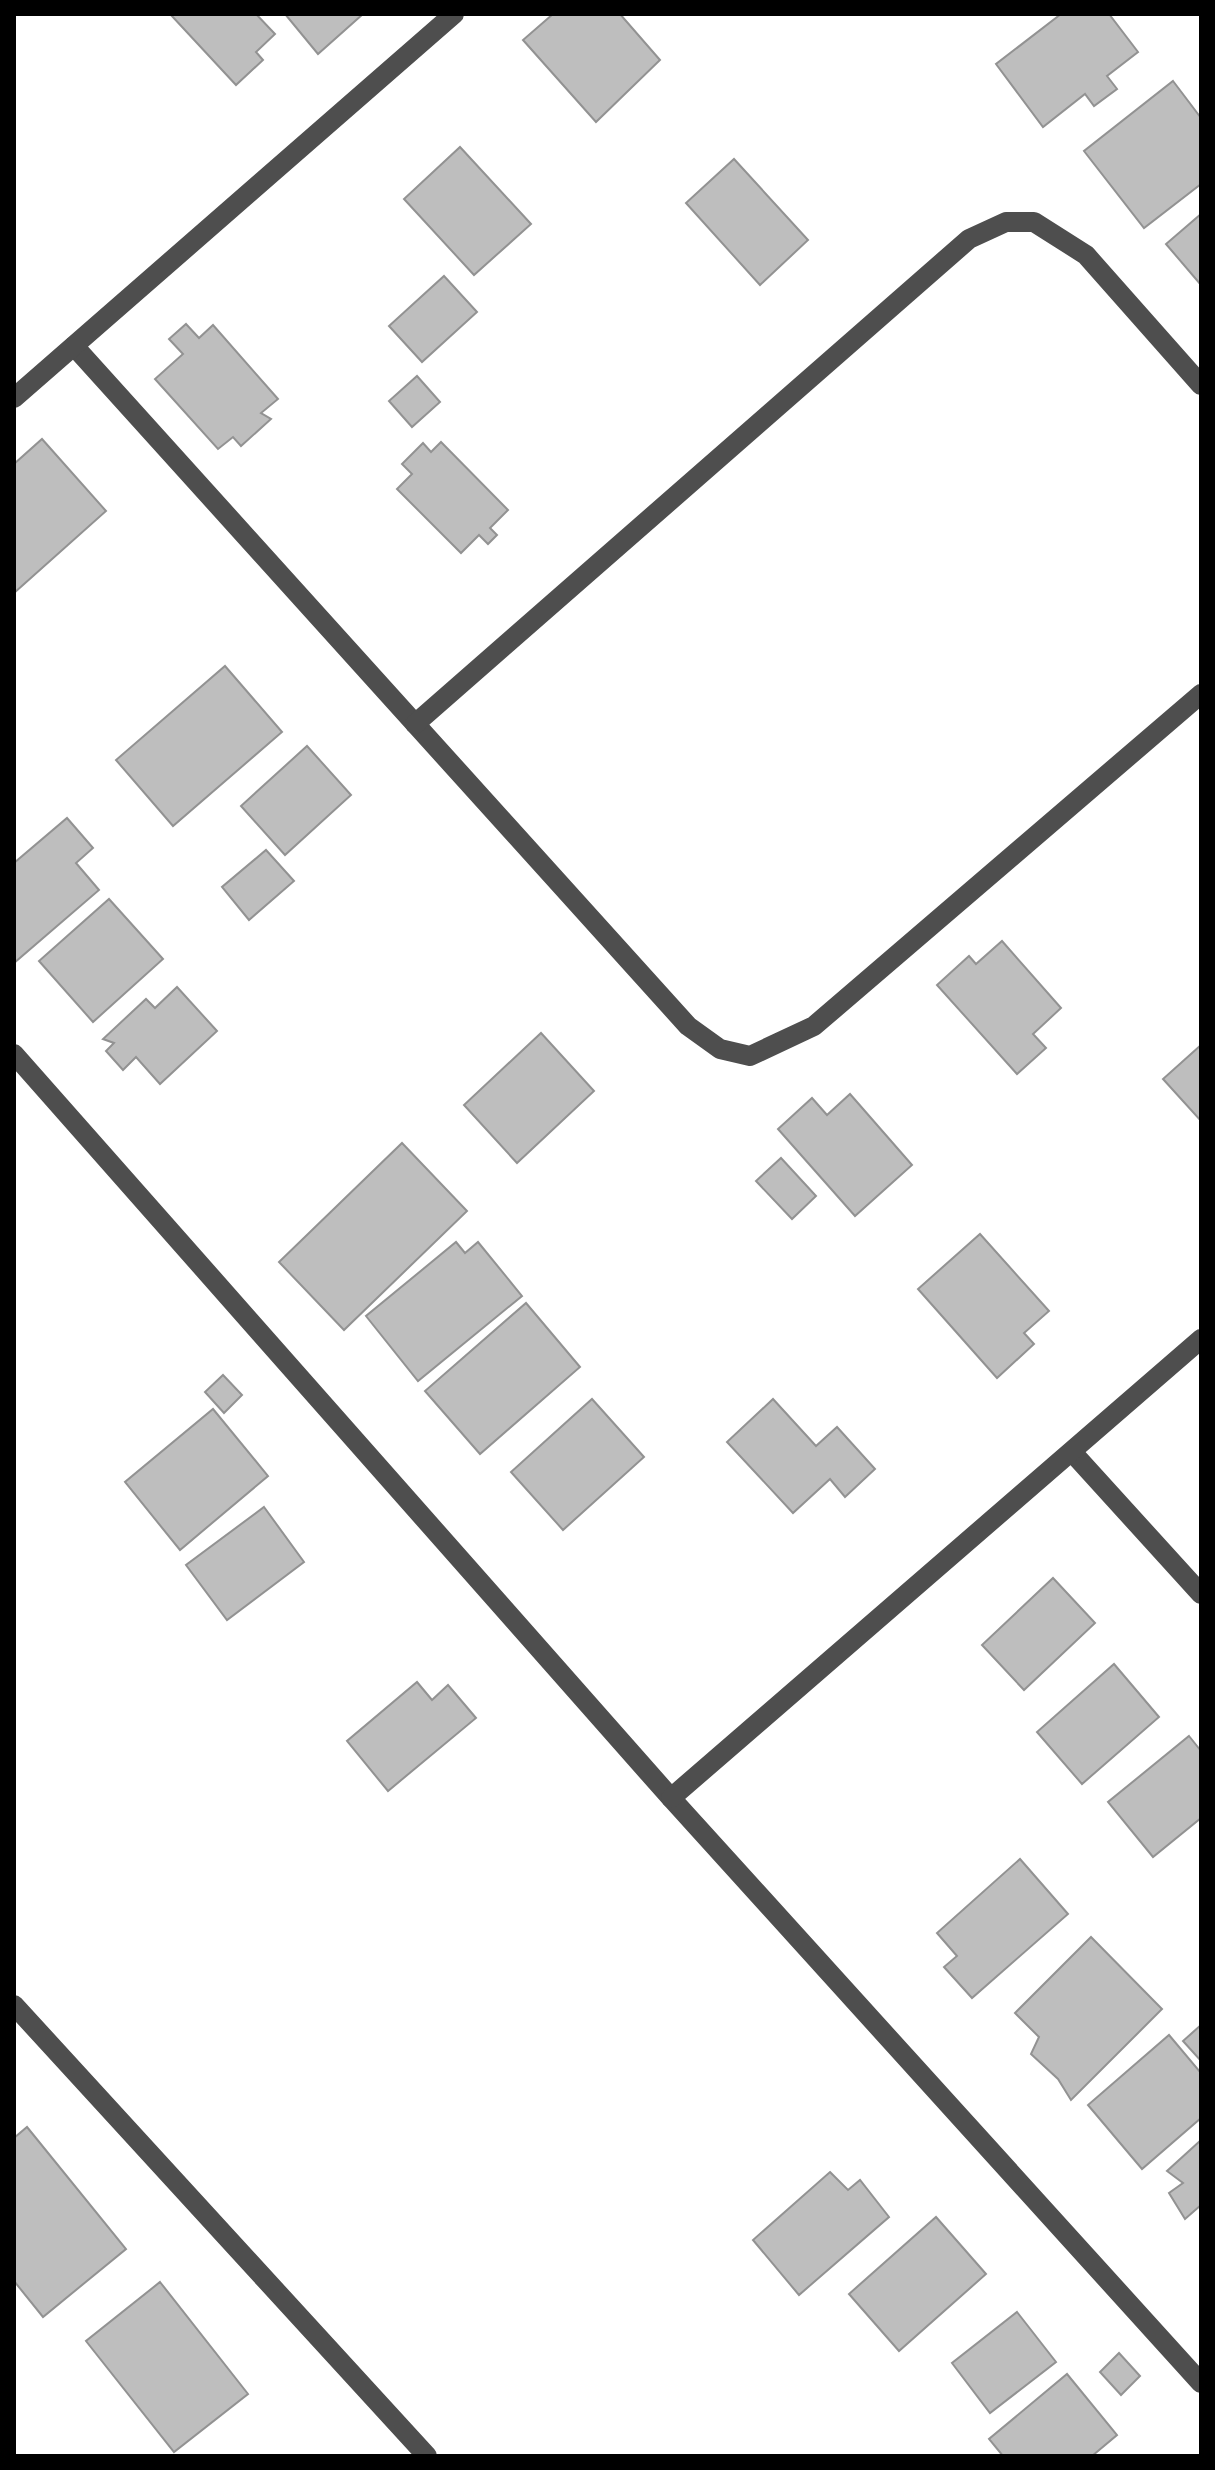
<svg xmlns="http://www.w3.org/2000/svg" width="1215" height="2470" font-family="'Fira Sans',sans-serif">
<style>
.building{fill:#bebebe;stroke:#929292;stroke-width:2}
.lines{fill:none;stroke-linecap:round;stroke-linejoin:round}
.minor{stroke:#4e4e4e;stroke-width:20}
</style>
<rect width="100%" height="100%" fill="#fff"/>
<g class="building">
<polygon points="170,14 256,14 275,34 256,52 263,60 236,85"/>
<polygon points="285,14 363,14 318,54"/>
<polygon points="553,14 620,14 660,60 596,122 523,40"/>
<polygon points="1061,14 1109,14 1138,52 1107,76 1117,89 1094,106 1085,94 1043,127 996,64"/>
<polygon points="1173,81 1201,118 1201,184 1144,228 1084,151"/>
<polygon points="460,147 531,224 474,275 404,199"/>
<polygon points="734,159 808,240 760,285 686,203"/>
<polygon points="1201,214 1201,285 1166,244"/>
<polygon points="444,276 477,312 422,362 389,326"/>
<polygon points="186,324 199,338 213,325 278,399 261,413 271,419 241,446 233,437 218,449 155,379 183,354 169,339"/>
<polygon points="417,376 440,402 412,427 389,401"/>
<polygon points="42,439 106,511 14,593 14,464"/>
<polygon points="441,442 508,510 490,528 497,535 488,544 479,535 461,553 397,489 412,474 402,464 423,443 431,452"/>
<polygon points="225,666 282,732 173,826 116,760"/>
<polygon points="307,746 351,795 285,855 241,806"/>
<polygon points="67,818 93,848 76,863 99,890 14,963 14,863"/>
<polygon points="266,850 294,881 249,920 222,887"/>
<polygon points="109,899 163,959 93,1022 39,961"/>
<polygon points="1002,941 1061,1008 1033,1034 1046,1048 1017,1074 937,985 969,956 976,964"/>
<polygon points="177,987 217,1031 160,1084 136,1057 123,1070 106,1051 114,1043 103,1039 146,999 155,1008"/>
<polygon points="541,1033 594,1091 517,1163 464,1105"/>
<polygon points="1201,1045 1201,1121 1163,1079"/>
<polygon points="850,1094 912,1165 855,1216 778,1129 812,1098 827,1115"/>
<polygon points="402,1143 467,1211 344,1330 279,1262"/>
<polygon points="781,1158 816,1196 792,1219 756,1181"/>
<polygon points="980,1234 1049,1311 1024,1333 1034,1344 997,1378 918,1289"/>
<polygon points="456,1242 465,1253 478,1242 522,1296 418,1381 366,1316"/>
<polygon points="526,1303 580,1367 480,1454 425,1391"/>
<polygon points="223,1375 242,1395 224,1413 205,1392"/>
<polygon points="592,1399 644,1457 563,1530 511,1472"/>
<polygon points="773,1399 816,1446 837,1427 875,1469 845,1497 830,1479 793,1513 727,1442"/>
<polygon points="213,1409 268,1476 180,1550 125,1482"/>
<polygon points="264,1507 304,1562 227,1620 186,1565"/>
<polygon points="1053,1578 1095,1623 1024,1690 982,1645"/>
<polygon points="1114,1664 1159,1717 1082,1784 1037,1732"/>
<polygon points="417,1682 432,1700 448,1685 476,1718 388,1791 347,1741"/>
<polygon points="1189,1736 1201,1751 1201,1818 1153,1857 1108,1802"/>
<polygon points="1020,1859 1068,1914 972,1998 944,1967 957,1956 937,1933"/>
<polygon points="1091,1937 1162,2009 1071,2100 1058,2079 1031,2054 1039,2037 1015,2013"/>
<polygon points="1201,2025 1201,2061 1183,2041"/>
<polygon points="1169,2035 1201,2073 1201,2118 1142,2169 1088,2105"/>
<polygon points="27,2127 126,2249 43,2317 14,2281 14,2138"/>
<polygon points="1201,2140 1201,2205 1185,2219 1169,2193 1183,2183 1167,2171"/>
<polygon points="830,2172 848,2190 860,2180 889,2217 799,2295 753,2240"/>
<polygon points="936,2217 986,2274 899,2351 849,2294"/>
<polygon points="160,2282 248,2394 174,2452 86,2341"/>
<polygon points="1017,2312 1056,2362 990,2413 952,2363"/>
<polygon points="1119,2353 1140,2376 1121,2395 1100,2372"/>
<polygon points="1067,2374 1117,2435 1092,2456 1003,2456 989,2439"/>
</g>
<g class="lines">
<g class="minor">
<polyline points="74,346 688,1026 720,1049 750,1056 814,1026 1201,694"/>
<polyline points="14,398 454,14"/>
<polyline points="415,724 969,239 1006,222 1034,222 1086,255 1201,385"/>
<polyline points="14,1054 671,1798 1201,2383"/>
<polyline points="1072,1452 1201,1594"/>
<polyline points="671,1798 1201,1339"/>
<polyline points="14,2005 427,2456"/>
</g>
</g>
<rect width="1215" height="2470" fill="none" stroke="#000000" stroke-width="32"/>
</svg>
